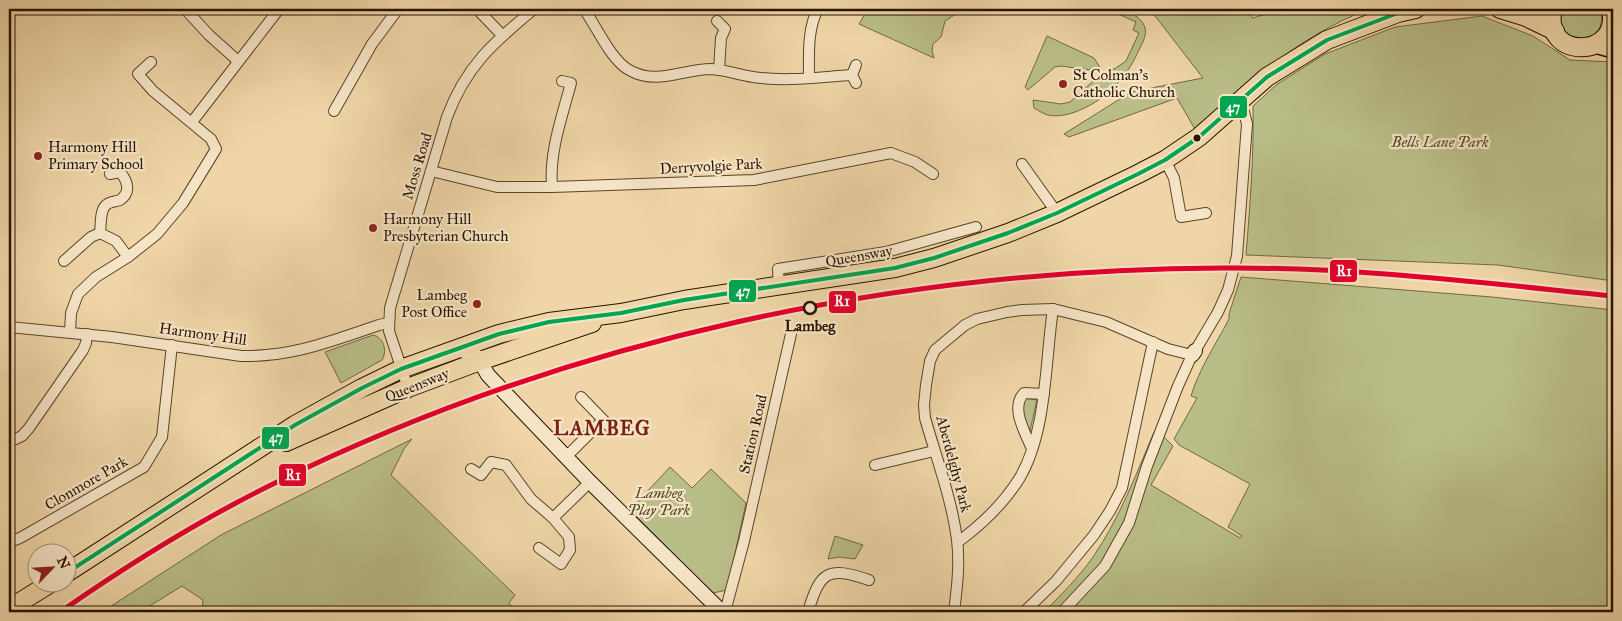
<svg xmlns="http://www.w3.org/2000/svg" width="1622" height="621" font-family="'IM FELL Great Primer',serif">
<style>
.green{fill:#b9bd87;stroke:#706844}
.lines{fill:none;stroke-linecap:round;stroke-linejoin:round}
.street-casing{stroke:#5a442a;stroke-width:12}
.secondary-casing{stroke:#281401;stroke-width:16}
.primary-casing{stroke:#281401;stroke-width:18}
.highway-casing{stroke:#281401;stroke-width:20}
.street{stroke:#f5e4c6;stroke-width:10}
.secondary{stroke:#f5e4c6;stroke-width:14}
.primary{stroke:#efd5a7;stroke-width:15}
.highway{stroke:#efd5a7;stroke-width:18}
.bus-1-casing{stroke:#f5e4c6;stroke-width:8}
.bus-1{stroke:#00a651;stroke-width:4}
.rail-1-casing{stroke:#f5e4c6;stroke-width:9}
.rail-1{stroke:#e4002b;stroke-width:5}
.poi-dot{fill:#8f2418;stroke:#f5e4c6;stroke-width:2}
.bus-dot{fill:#281401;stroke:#f5e4c6;stroke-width:2}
.stop-dot{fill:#f5e4c6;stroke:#281401;stroke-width:2.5}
.labels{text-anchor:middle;stroke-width:4.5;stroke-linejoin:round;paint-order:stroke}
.poi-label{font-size:15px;fill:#281401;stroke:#f5e4c6;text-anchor:start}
.park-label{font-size:15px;font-style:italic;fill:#544729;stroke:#f5e4c6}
.street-label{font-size:15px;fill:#281401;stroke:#f5e4c6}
.stop-label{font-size:15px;font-weight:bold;fill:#281401;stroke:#f5e4c6}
.district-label{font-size:20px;font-weight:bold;letter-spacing:1px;fill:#7a1f14;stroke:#f5e4c6}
.line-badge{stroke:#f5e4c6;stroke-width:2}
.badge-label{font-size:14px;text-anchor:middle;font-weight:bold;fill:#fff}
</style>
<rect width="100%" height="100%" fill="#efd5a7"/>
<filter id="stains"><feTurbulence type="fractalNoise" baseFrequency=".004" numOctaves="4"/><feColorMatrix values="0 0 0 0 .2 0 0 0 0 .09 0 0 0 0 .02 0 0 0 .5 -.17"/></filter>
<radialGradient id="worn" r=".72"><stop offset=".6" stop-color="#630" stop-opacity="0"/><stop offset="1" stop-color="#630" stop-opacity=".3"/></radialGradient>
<g class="green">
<polygon points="868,9 964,9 945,21 941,37 933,44 932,51 934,58 859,24"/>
<path d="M1107,9c13,0 34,4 38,19 2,7 -3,16 -6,22 -13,29 -34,51 -64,62 -8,3 -19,5 -27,3 -4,-1 -9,-4 -14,-7l-1,-8 28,4 9,-2 31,-28 15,-6 10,-7 13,-28 -6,-3 3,-8z"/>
<path d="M1146,9h104l2,9 32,-9h85c-68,26 -122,73 -173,122l-19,-33 -108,39 -5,-3 67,-42 72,-14 -51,-66z"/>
<path d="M1562,9h38c12,40 -49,39 -38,0z"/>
<path d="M1482,16l51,20 37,24 43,2v219l-115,-16 -252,-10c4,-50 8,-99 7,-149l23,-21 49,-31 70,-27z"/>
<polygon points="1047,36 1094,58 1101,69 1089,70 1061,66 1055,67 1028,90 1025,87"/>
<path d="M1241,277l251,20 121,13v302h-569c17,-17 35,-35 49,-55 26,-38 43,-82 61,-125l10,5 9,9 -22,39 89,53 2,-2 -14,-9 22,-43 -71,-39 -5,-6 23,-41 -6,-2c8,-27 25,-52 38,-77v-5z"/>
<path d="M373,335c10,2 15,15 9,25l-41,23 -16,-31z"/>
<polygon points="1024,398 1037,400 1029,435 1022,417"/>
<polygon points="412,439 404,449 391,475 515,595 509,603 516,612 202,612 203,600 182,586 140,612 102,612 221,535"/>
<polygon points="670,467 692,488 711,469 746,503 727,590 713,593 630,510"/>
<polygon points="835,536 863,545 855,559 839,557 828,559"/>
</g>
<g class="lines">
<g class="street-casing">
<g id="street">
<polyline points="185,9 209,35 238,61"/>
<polyline points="477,9 502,35"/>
<path d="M584,9c12,17 27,51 45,61 28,16 54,-1 82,-1 15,1 28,6 42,8 32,5 67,0 99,-2"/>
<polyline points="717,21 725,29 721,38 719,70"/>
<path d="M809,78c0,-22 -2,-49 9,-69"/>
<polyline points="856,83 852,75 856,65"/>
<polyline points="334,111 372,44 398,9"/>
<polyline points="192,122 279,9"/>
<polyline points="1165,160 1174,178 1181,217 1206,213"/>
<polyline points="1022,164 1057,213"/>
<polyline points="431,171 497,187 552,187 754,180 891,153 915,162 933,174"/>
<path d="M110,174l10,-2c8,9 11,21 0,28 -5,2 -11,1 -15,6 -5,6 -4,19 -5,27l16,8 12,16"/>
<path d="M552,187c-3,-35 10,-70 19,-104l-9,-2"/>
<polyline points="64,261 91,237 100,233"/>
<polyline points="779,286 778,269 886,252 976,227"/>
<path d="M9,327l103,10 129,19c52,1 90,-15 138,-31l9,-2"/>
<polyline points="70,332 71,313 78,294 96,277 128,257 157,234 183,203 216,149 211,139 153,91 138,74 151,62"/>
<polyline points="1195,351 1218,312 1228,290 1237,256 1247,124 1244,112 1237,101"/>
<path d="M408,388l-19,-57 1,-23 57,-191c19,-51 46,-74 87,-108"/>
<polyline points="581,397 610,427"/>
<polyline points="9,442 22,436 29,428 83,350 86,343 87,334"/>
<path d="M1032,449c-7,-17 -22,-41 -8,-56l20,1"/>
<polyline points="566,457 603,420"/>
<polyline points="875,465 934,451"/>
<polyline points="471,469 481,475 491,462 506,465 531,499 553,518 569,537 570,550 561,564 539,548"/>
<polyline points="553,518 590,482"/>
<polyline points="9,542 20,538 144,467 162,437 172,345"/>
<path d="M958,542c23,-17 46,-39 61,-63 28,-46 26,-117 34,-170"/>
<polyline points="725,612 744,541 791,334"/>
<path d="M808,612c12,-41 20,-46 61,-32"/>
<path d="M954,612c3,-24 6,-48 3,-72 -5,-40 -21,-83 -32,-122l-1,-13 2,-20 4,-24 5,-11 30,-25 12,-6 30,-7 15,-2 31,-1 53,13 62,27 24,6 -14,31 -31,80 -18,57 -24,43 -43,46"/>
<polyline points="1024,612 1056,581 1094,535 1110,511 1122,488 1153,342"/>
</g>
</g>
<g class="secondary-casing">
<g id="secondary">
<polyline points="457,349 472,353 478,358 488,375 525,414 590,482 722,612"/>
<polyline points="1192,355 1195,351"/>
</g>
</g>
<g class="primary-casing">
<polyline id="primary" points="1595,45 1613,50"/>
</g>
<g class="highway-casing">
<g id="highway">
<polyline points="1500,9 1526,17 1555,31"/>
<path d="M1553,9c-13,51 69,51 58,0"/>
<polyline points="286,442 408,388 480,361 592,323"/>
<polyline points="68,572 295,425 362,388 401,369 499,334 549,322 621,313 684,300 895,268 934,258 1008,233 1057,213 1138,174 1165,160 1199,137 1267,77 1327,40 1398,13 1416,9"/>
<polyline points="9,609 49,584"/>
</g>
</g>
<use href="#street" class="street"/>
<use href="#secondary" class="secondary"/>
<use href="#primary" class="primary"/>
<use href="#highway" class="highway"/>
<g class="bus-1-casing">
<polyline id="bus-1" points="68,572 295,425 362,388 401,369 499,334 549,322 621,313 684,300 895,268 934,258 1008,233 1057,213 1138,174 1165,160 1199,137 1267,77 1327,40 1398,13 1416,9"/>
</g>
<use href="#bus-1" class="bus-1"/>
<g class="rail-1-casing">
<path id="rail-1" d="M60,612c69,-48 141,-93 217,-130 292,-143 622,-213 946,-214 131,-1 260,15 390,28"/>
</g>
<use href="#rail-1" class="rail-1"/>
</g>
<g class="poi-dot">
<circle cx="1063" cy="84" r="5"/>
<circle cx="38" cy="156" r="5"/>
<circle cx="373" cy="228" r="5"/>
<circle cx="477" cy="304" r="5"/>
</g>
<circle class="bus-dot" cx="1197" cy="138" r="4.5"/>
<circle class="stop-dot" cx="810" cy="308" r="6"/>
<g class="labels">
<g class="poi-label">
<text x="1073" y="80">St Colman's<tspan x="1073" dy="17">Catholic Church</tspan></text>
<text x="48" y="152">Harmony Hill<tspan x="48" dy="17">Primary School</tspan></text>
<text x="383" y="224">Harmony Hill<tspan x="383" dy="17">Presbyterian Church</tspan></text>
<text x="467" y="300" text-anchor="end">Lambeg<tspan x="467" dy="17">Post Office</tspan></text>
</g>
<g class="park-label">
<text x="1440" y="147">Bells Lane Park</text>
<text x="659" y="498">Lambeg<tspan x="659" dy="17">Play Park</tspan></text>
</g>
<g class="street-label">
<text transform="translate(417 166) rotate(-73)" y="5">Moss Road</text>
<text transform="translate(711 166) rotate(-3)" y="5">Derryvolgie Park</text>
<text transform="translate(859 256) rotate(-10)" y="5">Queensway</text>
<text transform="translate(203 334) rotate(8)" y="5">Harmony Hill</text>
<text transform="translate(417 385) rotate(-22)" y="5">Queensway</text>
<text transform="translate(753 434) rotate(-77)" y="5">Station Road</text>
<text transform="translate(954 464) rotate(75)" y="5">Aberdelghy Park</text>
<text transform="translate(86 483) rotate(-30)" y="5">Clonmore Park</text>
</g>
<g class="stop-label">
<text x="810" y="331">Lambeg</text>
</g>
<g class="district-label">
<text x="602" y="435">LAMBEG</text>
</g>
</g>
<g class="line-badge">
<rect x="1219" y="95" width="29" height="24" rx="5" fill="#00a651"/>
<rect x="1329" y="259" width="29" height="24" rx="5" fill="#e4002b"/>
<rect x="728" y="279" width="29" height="24" rx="5" fill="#00a651"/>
<rect x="828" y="290" width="29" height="24" rx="5" fill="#e4002b"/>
<rect x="261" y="426" width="29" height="24" rx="5" fill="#00a651"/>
<rect x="278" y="463" width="29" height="24" rx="5" fill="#e4002b"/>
</g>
<g class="badge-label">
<text x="1233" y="112">47</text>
<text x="1344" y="276">R1</text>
<text x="743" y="296">47</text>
<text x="842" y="306">R1</text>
<text x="276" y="442">47</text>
<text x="293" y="480">R1</text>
</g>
<rect width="1622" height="621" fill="none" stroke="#efd5a7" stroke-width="30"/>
<rect x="10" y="10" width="1602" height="601" fill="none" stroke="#281401" stroke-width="2.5"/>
<rect x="15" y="15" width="1592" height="591" fill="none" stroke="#281401"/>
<g transform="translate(52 568) rotate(65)"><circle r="24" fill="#f5e4c6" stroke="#a39177"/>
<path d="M0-4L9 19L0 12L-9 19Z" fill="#8f2418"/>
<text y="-8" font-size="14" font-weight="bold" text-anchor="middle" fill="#281401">N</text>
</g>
<rect width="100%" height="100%" filter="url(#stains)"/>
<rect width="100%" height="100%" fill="url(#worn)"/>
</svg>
